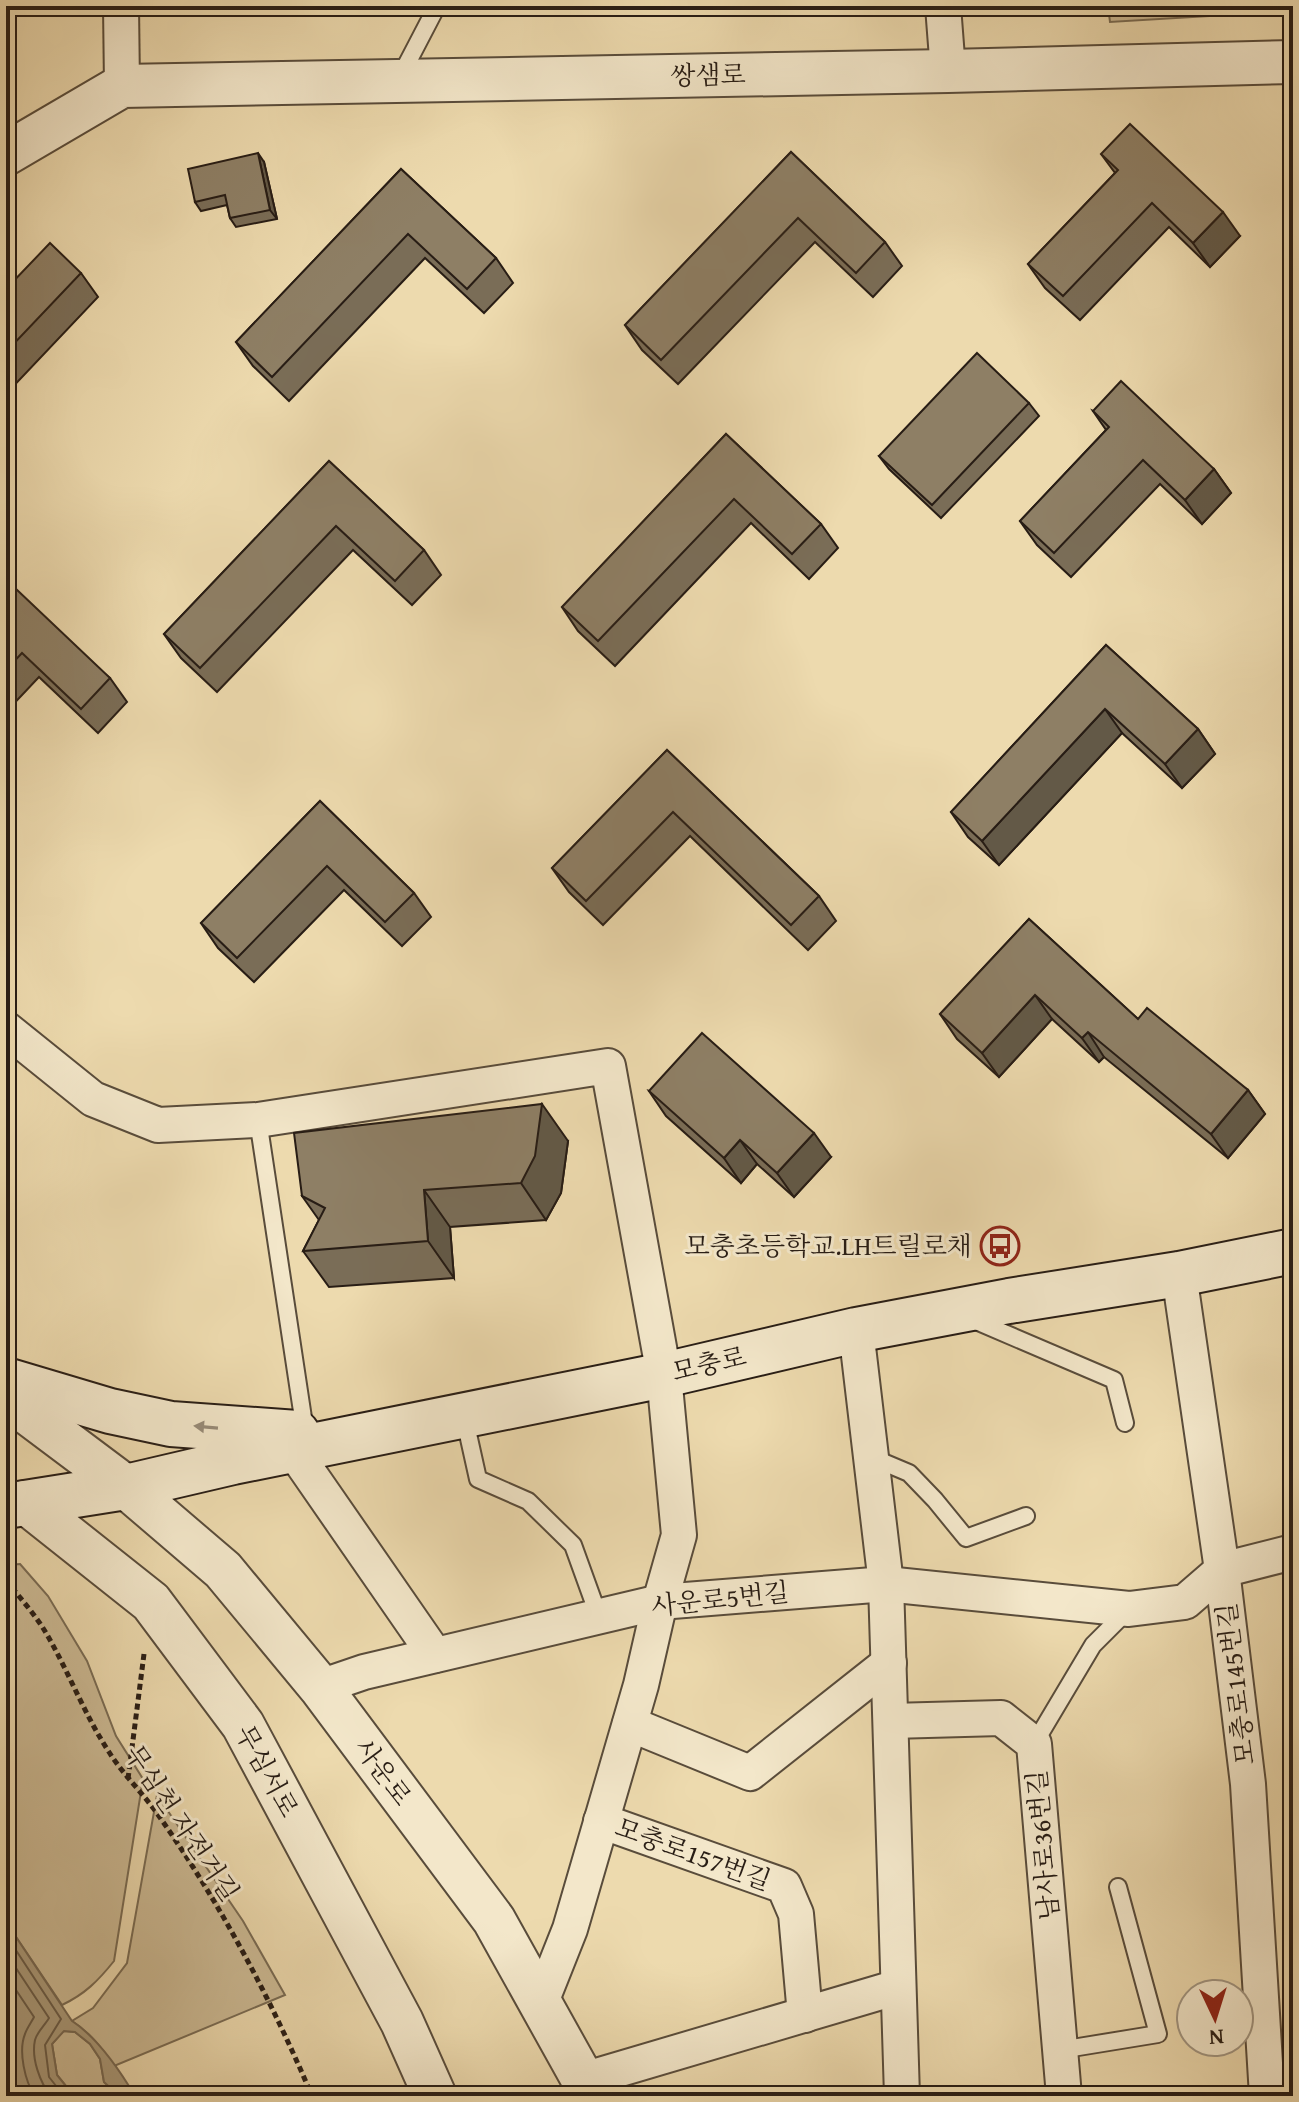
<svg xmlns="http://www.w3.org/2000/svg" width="1299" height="2102" font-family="'Gentium Book Plus','Noto Serif KR',serif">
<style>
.green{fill:#ccba94;stroke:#7a6c54;stroke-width:2}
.water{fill:#aa9a7a;stroke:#766852;stroke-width:2}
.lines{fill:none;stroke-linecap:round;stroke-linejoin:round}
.shore{stroke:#695c48;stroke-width:2}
.service-casing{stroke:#594c3b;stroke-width:20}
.minor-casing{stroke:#594c3b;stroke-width:38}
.tertiary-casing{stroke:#594c3b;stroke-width:46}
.secondary-casing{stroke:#281d15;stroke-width:48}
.path{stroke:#281d15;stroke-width:5;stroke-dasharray:6 4;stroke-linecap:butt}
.service{stroke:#f3e7ca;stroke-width:16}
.minor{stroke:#f3e7ca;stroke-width:34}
.tertiary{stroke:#f3e7ca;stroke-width:42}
.secondary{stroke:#f3e7ca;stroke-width:44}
.wall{fill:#7a6d57;stroke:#281d15;stroke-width:2}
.shaded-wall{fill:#635947;stroke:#281d15;stroke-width:2}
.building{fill:#8e7f65;stroke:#281d15;stroke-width:2}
.oneway{fill:#988c79}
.labels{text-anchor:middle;stroke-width:6;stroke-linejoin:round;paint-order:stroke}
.street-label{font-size:26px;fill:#281d15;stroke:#f3e7ca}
.poi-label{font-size:26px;fill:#281d15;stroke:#f3e7ca;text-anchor:end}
</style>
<rect width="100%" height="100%" fill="#eddaae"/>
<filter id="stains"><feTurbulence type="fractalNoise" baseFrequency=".0025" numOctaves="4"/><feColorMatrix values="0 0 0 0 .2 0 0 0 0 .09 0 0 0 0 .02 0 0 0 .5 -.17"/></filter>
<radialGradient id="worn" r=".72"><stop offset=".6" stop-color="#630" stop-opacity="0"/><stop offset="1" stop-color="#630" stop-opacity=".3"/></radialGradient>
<g class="green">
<polygon points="1108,6 1293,6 1293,11 1110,22"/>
<path d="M20,1564l28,32 39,65 29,75 27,43 -29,182c-16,20 -29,33 -52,44l-56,-83v-357z"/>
<path d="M157,1795l86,126 42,74 -171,71c-12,-17 -24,-34 -42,-45l21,-13 34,-45z"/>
<polygon points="63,2031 75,2032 90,2044 100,2059 104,2082 119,2096 74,2096 57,2075 52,2044"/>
</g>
<path class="water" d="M6,1922l66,99c26,17 47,48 63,75h-16l-15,-14 -4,-23 -10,-15 -15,-12 -11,-1 -12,13 5,31 17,21h-68z"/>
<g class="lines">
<g class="shore">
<polyline points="6,1935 61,2019 45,2045 49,2077 64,2096"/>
<path d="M6,1953l43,65c-4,7 -12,14 -14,22 -4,18 5,43 16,56"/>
<path d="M6,1975l28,42c-3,6 -7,11 -9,17 -7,17 0,48 10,62"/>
</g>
<g class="service-casing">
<g id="service">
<polyline points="399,79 437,6"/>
<polyline points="258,1120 305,1431"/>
<polyline points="969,1318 1114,1380 1125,1423"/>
<polyline points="464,1416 478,1479 528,1501 573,1545 599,1617"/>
<polyline points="871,1457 909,1473 935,1500 966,1538 1026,1516"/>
<polyline points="1034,1744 1093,1645 1129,1609"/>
<polyline points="1060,2050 1158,2034 1118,1887"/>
</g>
</g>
<g class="minor-casing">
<g id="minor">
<polyline points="121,6 122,86"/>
<polyline points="943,6 948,71"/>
<polyline points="6,1029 93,1099 158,1125 258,1120 608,1066 664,1375 679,1535 660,1602 641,1685 570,1929 541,2002"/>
<polyline points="1179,1274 1222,1570 1248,1784 1267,2096"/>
<polyline points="856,1330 886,1584 902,2096"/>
<polyline points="293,1450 435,1655"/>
<polyline points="320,1687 364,1672 660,1602 886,1584 1129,1609 1185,1602 1222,1570 1293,1552"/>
<polyline points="891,1721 1001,1718 1034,1744 1064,2096"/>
<polyline points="630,1724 750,1773 889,1663"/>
<polyline points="601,1821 784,1886 796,1914 805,2015"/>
<polyline points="583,2080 898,1987"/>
</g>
</g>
<g class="tertiary-casing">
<g id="tertiary">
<polyline points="6,154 122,86 948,71 1293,62"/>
<polyline points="6,1397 126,1487 223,1570 320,1687 494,1920 592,2096"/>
<polyline points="25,1502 151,1602 243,1725 402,2022 435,2096"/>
</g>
</g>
<g class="secondary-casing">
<g id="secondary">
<polyline points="6,1380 110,1411 171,1424 297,1433"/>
<polyline points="6,1506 126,1487 233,1462 664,1375 856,1330 1009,1301 1179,1274 1293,1251"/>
</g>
</g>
<g class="path">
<path d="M6,1580c13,17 29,34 40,53 23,39 38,81 63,119 15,24 36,43 52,67 60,86 110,180 151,277"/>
<polyline points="128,1779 144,1654"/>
</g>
<use href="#service" class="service"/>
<use href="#minor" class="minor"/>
<use href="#tertiary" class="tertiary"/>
<use href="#secondary" class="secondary"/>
</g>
<g class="wall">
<polygon points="791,152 885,242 902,266 873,297 815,242 678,384 642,350 625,325"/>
<polygon points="1101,154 1240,236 1210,267 1169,227 1080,320 1045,288 1028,264 1115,173"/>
<polygon points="264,162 277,219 236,227 230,218 227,205 201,211 195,202"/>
<polygon points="401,169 496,258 513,283 484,313 425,258 289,401 253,366 236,342"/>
<polygon points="81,273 98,297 6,394 6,289"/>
<polygon points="1029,403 1039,416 941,518 889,469 879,456"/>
<polygon points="1093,411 1214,469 1231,493 1202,524 1160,484 1071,577 1037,545 1020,521 1106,430"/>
<polygon points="726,434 821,524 838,548 809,579 751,523 615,666 578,631 562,607"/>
<polygon points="329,461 424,550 441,575 412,605 353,550 217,692 181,658 164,634"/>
<polygon points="6,597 110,678 127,702 98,733 39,677 6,712"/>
<polygon points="1106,645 1198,729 1215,754 1182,788 1122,733 999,865 968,837 951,812"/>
<polygon points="667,750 819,896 836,921 808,950 690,836 603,925 569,892 552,868"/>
<polygon points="320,801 414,893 431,917 402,946 344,890 254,982 218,948 201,923"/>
<polygon points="1029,919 1138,1019 1248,1090 1265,1114 1228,1158 1104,1057 1099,1062 1052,1019 999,1077 957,1039 940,1014"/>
<polygon points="649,1091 831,1157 794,1197 757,1164 741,1183 666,1116"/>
<polygon points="568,1141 561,1193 546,1220 450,1227 454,1278 329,1287 303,1251 319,1220 302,1196"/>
</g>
<g class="shaded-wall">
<polygon points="258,153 264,162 277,219 270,210"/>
<polygon points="1223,212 1240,236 1210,267 1193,243"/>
<polygon points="1214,469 1231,493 1202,524 1185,500"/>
<polygon points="1105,709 1122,733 999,865 982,841"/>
<polygon points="1198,729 1215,754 1182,788 1165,764"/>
<polygon points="1035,995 1052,1019 999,1077 982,1053"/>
<polygon points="1088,1032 1104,1057 1099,1062 1082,1038"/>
<polygon points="1248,1090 1265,1114 1228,1158 1211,1134"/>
<polygon points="542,1104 568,1141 561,1193 546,1220 521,1183"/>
<polygon points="814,1133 831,1157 794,1197 777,1173"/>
<polygon points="740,1140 757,1164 741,1183 724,1158"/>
<polygon points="424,1190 450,1227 454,1278 428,1241"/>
</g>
<g class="building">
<polygon points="1130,124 1223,212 1193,243 1152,203 1063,296 1028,264 1118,170 1101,154"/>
<polygon points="791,152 885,242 856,273 798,218 661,360 625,325"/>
<polygon points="258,153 270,210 230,218 225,195 195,202 188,169"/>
<polygon points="401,169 496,258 467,289 408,234 272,377 236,342"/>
<polygon points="50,243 81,273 6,352 6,289"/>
<polygon points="977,353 1029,403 932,505 879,456"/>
<polygon points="1121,381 1214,469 1185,500 1143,460 1054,553 1020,521 1109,427 1093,411"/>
<polygon points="726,434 821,524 792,554 734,499 598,641 562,607"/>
<polygon points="329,461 424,550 395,581 336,526 200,668 164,634"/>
<polygon points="15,588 110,678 81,709 22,653 6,670 6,597"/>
<polygon points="1106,645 1198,729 1165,764 1105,709 982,841 951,812"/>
<polygon points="667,750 819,896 791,925 673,812 586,901 552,868"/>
<polygon points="320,801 414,893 385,922 327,866 237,958 201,923"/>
<polygon points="1029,919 1138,1019 1147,1008 1248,1090 1211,1134 1088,1032 1082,1038 1035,995 982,1053 940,1014"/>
<polygon points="702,1033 814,1133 777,1173 740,1140 724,1158 649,1091"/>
<polygon points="542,1104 535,1156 521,1183 424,1190 428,1241 303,1251 325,1208 302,1196 294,1133"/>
</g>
<defs><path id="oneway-solid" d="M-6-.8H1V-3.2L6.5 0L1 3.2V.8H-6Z" transform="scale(2)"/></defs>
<use class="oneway" href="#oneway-solid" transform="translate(206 1427) rotate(-175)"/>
<defs>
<g id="bus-ring" transform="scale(2)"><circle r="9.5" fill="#f3e7ca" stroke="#8f2418" stroke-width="1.5"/><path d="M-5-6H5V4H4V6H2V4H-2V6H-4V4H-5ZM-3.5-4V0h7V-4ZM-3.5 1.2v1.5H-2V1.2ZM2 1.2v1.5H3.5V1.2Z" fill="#8f2418"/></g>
</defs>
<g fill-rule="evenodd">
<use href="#bus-ring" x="1000" y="1246"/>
</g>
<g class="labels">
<g class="street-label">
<text transform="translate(708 75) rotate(-1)" y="9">쌍샘로</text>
<text transform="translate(709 1364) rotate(-13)" y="9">모충로</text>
<text transform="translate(720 1599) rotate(-6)" y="9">사운로5번길</text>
<text transform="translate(1236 1684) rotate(-97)" y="9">모충로145번길</text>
<text transform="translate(267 1771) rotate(61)" y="9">무심서로</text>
<text transform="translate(383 1772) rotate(53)" y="9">사운로</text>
<text transform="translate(182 1823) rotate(56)" y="9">무심천 자전거길</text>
<text transform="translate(1043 1845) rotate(-95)" y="9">남사로36번길</text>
<text transform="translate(693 1854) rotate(20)" y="9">모충로157번길</text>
</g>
<g class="poi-label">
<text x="972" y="1255">모충초등학교.LH트릴로채</text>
</g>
</g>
<rect width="1299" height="2102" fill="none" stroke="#eddaae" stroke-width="32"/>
<rect x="8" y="8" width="1283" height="2086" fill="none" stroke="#281d15" stroke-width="4"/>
<rect x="16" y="16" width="1267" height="2070" fill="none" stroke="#281d15" stroke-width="2"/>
<g transform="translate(1215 2018) rotate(176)"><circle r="38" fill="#f3e7ca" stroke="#a29682" stroke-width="2"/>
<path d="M0-6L14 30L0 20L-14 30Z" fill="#8f2418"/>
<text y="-12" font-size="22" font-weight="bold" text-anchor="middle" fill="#281d15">N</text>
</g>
<rect width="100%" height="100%" filter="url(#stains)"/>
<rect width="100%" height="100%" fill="url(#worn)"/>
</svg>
